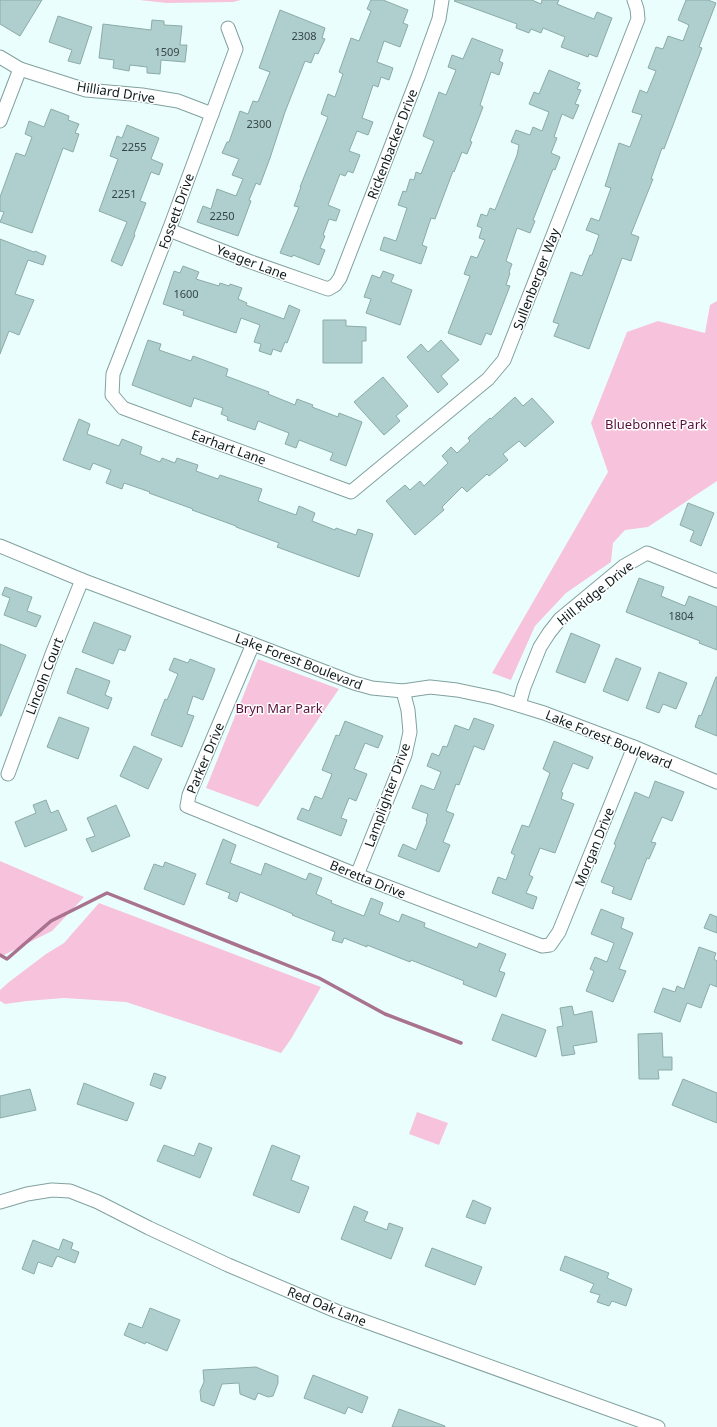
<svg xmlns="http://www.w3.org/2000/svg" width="717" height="1427" font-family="'Noto Sans',sans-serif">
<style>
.green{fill:#f7c3dc}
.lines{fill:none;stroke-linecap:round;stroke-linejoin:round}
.stream{stroke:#a9728f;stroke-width:3.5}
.building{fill:#aecfcd;stroke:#8baba9}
.street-casing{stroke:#81a19f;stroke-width:15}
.street{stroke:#fff;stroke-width:13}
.labels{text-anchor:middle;stroke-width:3;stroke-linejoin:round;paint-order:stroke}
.number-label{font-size:11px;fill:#364747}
.street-label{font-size:13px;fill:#0e1a1a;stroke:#fff}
.park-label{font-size:13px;fill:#580f3b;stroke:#fff}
</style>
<rect width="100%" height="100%" fill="#eafffd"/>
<g class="green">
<polygon points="139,0 241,0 233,2 167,3"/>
<polygon points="717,301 717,481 648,527 625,530 613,543 611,562 566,593 535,626 511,680 492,673 608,472 591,423 627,332 658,321 705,333 710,305"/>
<polygon points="258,659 339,689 258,807 206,788"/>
<polygon points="0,861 84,897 52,931 0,957"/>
<polygon points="99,903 321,987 291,1039 281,1053 126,1002 64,998 27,1001 5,1004 0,1001 0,990 9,982 46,954 64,943"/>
<polygon points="417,1112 448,1123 439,1145 409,1134"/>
</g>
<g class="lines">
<polyline class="stream" points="0,955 7,959 51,921 107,893 319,978 385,1014 461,1043"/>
</g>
<g class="building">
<polygon points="0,0 42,0 20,36 0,24"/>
<polygon points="371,0 383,0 408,10 403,23 408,25 400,47 384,41 377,62 393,68 389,80 381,77 378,87 373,85 362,118 373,122 368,135 357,131 349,151 360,155 353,173 348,171 345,176 340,174 328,205 340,210 336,221 329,219 323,235 325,236 320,248 325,250 319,265 293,255 292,257 280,253 299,207 294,206 301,187 300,187 328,117 321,114 328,94 335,97 343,74 339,72 351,38 359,41 371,11 367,9"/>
<polygon points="455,0 532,0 541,4 542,0 559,0 557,4 564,7 594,19 597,12 612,18 597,57 589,54 588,57 561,47 565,37 543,28 541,33 531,29 529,33 516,28 517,24 454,1"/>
<polygon points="686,0 708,0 716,3 699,47 702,48 664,149 662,148 651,179 653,179 631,234 639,237 631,261 622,258 589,349 554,336 559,324 553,322 571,272 582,276 590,255 592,255 599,235 586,230 591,218 599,221 611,188 605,186 619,143 630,147 642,115 632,112 640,90 647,93 656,71 648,68 656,47 663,49 668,36 683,41 689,25 678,20"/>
<polygon points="280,10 325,28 322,38 325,39 318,54 315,53 311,63 305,61 285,112 270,158 260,185 256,183 249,200 251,201 238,236 197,222 203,206 211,209 217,189 236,196 243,179 232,175 239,159 222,153 227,142 229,142 240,111 248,114 253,101 258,102 270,72 259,68"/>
<polygon points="58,16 92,27 80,64 68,61 72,50 49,42"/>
<polygon points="152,20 164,21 164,25 182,26 180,45 187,45 185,62 161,60 160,74 147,73 147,67 130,65 129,71 113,68 114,60 99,58 103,24 151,30"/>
<polygon points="472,38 503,50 499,61 503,63 499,75 491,72 480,105 483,107 470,141 472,142 467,154 462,152 454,172 453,171 435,219 431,218 422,245 427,247 421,264 380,250 384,237 396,241 407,208 398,205 403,191 406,192 410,179 414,180 416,172 421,174 434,141 423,136 439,92 446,95 456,70 448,67 452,55 463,59"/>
<polygon points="549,70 580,83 577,89 581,90 575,104 579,105 573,119 562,114 554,137 557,138 551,153 560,157 555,170 553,169 533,220 535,221 530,233 517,228 506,261 512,264 509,272 510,273 506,285 510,286 491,335 486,333 481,345 448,333 470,276 464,274 471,256 477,258 485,240 479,238 482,228 477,226 481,214 487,216 490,208 495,210 517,155 519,145 511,142 516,130 530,135 533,127 542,131 549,112 529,104 534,92 539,94"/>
<polygon points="51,109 69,116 68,120 79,124 75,133 79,134 73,152 63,148 32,233 0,222 4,212 0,211 0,197 16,153 25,156 32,137 25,134 29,121 44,127"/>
<polygon points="127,125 159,138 151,159 163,164 159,175 151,172 140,201 146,203 134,234 135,235 122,266 111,261 127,222 99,211 118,159 110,156 117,136 122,138"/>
<polygon points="0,239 34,252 35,251 46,256 43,265 28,260 15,294 34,300 19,335 9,331 0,354"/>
<polygon points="183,266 199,272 196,279 219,286 220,283 229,286 230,284 242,288 238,299 247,303 246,305 284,319 289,305 300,310 287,343 285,342 281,352 273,349 271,355 259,351 261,344 254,342 260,325 241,318 236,333 183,315 184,311 163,304 174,271 180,273"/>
<polygon points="383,271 394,275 391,282 412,290 400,325 366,313 371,299 364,297 372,275 380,278"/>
<polygon points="323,320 346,320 346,326 366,327 366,341 362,341 362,363 323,363"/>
<polygon points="148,340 161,344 159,350 191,361 193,356 228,369 226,376 269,392 268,394 295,405 297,399 313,405 312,407 338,417 339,413 362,422 346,466 330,460 333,453 299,440 296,448 285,444 289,433 258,421 255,430 227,420 228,417 221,414 223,408 194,398 191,407 132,385"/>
<polygon points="441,340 459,360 441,376 448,384 438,393 407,357 421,344 428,352"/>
<polygon points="383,377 408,406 396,416 400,421 384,435 354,402"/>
<polygon points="515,397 523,406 532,398 554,422 525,447 519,441 503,454 508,460 489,476 487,474 467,492 462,487 442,507 444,510 415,535 386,501 405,485 410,490 420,481 424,486 448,463 442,456 451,447 457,453 470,441 468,438 490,418 491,419"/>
<polygon points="79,419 90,424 87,434 119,446 122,439 142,447 140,454 160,462 162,458 175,463 177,458 198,465 196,471 218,479 220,475 262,489 258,501 296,515 299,506 315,513 312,521 335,530 336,528 356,535 358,529 373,534 359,577 277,547 279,543 236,527 236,526 192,510 193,509 149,493 150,492 124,483 122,489 106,483 111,470 93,463 90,470 63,460"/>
<polygon points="688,503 714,513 701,546 690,541 694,531 680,525"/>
<polygon points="639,578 664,587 661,596 685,606 689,596 717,607 717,650 699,643 700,641 626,612"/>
<polygon points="5,587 32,597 27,611 41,616 36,627 4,615 10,598 2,595"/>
<polygon points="94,622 131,636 125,651 119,649 113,664 82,652"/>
<polygon points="571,633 600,645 585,683 556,672"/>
<polygon points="0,644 26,655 1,716 0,716"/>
<polygon points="174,658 188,663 190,659 215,669 203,700 193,696 187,714 194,716 182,747 151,735 165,699 167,700 178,674 169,670"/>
<polygon points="616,658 641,668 628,701 603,691"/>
<polygon points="76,668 110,681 105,695 112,698 108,709 67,693"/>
<polygon points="659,672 687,683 676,709 663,704 659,713 646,708"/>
<polygon points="716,677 717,677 717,736 695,727 699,715 701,716"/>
<polygon points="59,717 89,728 78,759 47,747"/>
<polygon points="474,718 494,725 484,750 474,746 459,785 456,784 446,811 454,814 443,842 450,845 439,872 398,856 403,844 416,850 427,822 426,821 428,814 412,808 421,785 434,790 441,772 427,766 432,753 439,756 443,746 447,747 455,725 469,730"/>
<polygon points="345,721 383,736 378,748 365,743 354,769 367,774 356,801 349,798 341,818 347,820 341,836 297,819 302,808 309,811 315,796 322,799 332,774 322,770 336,735 339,736"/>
<polygon points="554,741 593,757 588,769 573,763 561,792 563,793 561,799 574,804 555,853 540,848 529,875 533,877 526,893 537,897 533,909 492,893 498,877 506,880 515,855 511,853 522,825 529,827 550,773 543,769"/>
<polygon points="134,746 162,759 148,789 120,776"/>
<polygon points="655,781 684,792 672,821 662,817 651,842 656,843 649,859 647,858 631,900 612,893 614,887 601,882 616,845 614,844 635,792 649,798"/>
<polygon points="46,800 51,813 58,810 67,830 25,847 15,822 36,813 33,805"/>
<polygon points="116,805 130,836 92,852 86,839 95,836 87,818"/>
<polygon points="223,839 236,845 230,863 261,875 265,863 306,880 309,873 322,878 316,894 332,901 331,903 364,916 371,898 383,903 379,914 399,922 402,914 425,923 424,927 477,948 479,943 506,954 499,971 505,973 496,997 463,984 464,981 411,960 410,962 367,945 367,947 344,938 342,943 332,940 335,932 292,915 293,914 240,892 237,902 228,898 230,893 206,884"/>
<polygon points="165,862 196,874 184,905 144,889 154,864 163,867"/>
<polygon points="601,909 624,918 621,928 633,933 619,969 626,971 613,1002 586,991 594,971 590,969 595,957 607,962 614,943 591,934"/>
<polygon points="710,914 717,917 717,933 704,928"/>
<polygon points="699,947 716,953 714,959 717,961 717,987 710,984 701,1008 687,1003 680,1022 654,1012 663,988 675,992 677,986 684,989"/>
<polygon points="572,1006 574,1015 592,1011 597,1042 573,1046 575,1054 562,1056 557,1027 563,1026 560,1008"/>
<polygon points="502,1014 546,1030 536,1057 492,1040"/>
<polygon points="662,1033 663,1057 672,1057 672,1070 658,1070 659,1079 639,1079 638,1034"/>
<polygon points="154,1073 166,1077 161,1089 150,1085"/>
<polygon points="683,1079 717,1093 717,1123 672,1105"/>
<polygon points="84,1083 134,1103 127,1121 77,1104"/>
<polygon points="30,1089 36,1110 0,1118 0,1096"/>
<polygon points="199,1143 212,1148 200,1178 157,1161 164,1145 194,1156"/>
<polygon points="272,1145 300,1156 291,1180 309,1187 299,1213 253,1195"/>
<polygon points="473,1200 491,1208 485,1224 466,1217"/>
<polygon points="354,1206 368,1212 364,1221 387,1230 389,1223 403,1228 391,1259 341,1239"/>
<polygon points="63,1239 73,1243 71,1249 79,1252 75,1263 57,1256 52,1267 38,1262 34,1274 22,1269 33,1240 59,1250"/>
<polygon points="432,1248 482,1267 475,1285 425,1266"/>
<polygon points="565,1256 609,1273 607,1278 632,1289 626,1306 612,1301 609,1306 597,1302 600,1295 590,1292 594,1284 560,1270"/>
<polygon points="150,1308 180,1320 167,1351 146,1342 145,1344 124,1335 129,1323 142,1328"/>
<polygon points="256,1367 278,1376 278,1383 273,1396 268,1397 258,1393 255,1400 240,1394 239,1383 222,1384 214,1406 201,1401 200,1391 204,1382 203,1370"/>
<polygon points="313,1375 368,1397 362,1413 348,1407 345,1414 304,1398"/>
<polygon points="399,1409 445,1426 445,1427 392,1427"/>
</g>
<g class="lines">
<g class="street-casing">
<g id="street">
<polyline points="228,28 236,49 169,230 113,374 112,395 123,408 351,492 488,379 504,360 638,19 637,9 634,0"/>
<polyline points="0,57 20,69 86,90 142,95 178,101 212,114"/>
<polyline points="0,121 20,69"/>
<polyline points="169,230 251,262 328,289 335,285 340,278 418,77 439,19 442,0"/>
<polyline points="0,546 82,580 253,644 354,683 372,688 403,691 430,687 457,690 495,698 544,713 634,747 717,782"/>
<polyline points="253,644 189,795 187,806 357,875 542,946 550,945 559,932 634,747"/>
<polyline points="519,705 524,687 540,647 549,633 560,619 624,566 647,553 717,581"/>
<polyline points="8,774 52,654 82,580"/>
<polyline points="357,875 405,755 410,732 408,710 403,691"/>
<polyline points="0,1202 27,1194 52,1190 70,1191 98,1202 149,1228 228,1265 336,1311 658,1427"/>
</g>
</g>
<use href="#street" class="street"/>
</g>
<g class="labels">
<g class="number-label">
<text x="304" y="40">2308</text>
<text x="167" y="56">1509</text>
<text x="259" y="128">2300</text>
<text x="134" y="151">2255</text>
<text x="124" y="198">2251</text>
<text x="222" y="220">2250</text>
<text x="186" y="298">1600</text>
<text x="681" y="620">1804</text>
</g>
<g class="street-label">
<text transform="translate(116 92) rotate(9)" y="5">Hilliard Drive</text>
<text transform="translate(392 144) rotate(-69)" y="5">Rickenbacker Drive</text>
<text transform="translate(176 211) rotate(-70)" y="5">Fossett Drive</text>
<text transform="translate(252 262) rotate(21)" y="5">Yeager Lane</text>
<text transform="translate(536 279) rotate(-69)" y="5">Sullenberger Way</text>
<text transform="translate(229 447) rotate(20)" y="5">Earhart Lane</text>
<text transform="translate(595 593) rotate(-39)" y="5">Hill Ridge Drive</text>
<text transform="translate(299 661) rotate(21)" y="5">Lake Forest Boulevard</text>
<text transform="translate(44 676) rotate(-69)" y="5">Lincoln Court</text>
<text transform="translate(609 739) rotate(22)" y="5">Lake Forest Boulevard</text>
<text transform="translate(205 758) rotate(-67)" y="5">Parker Drive</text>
<text transform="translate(387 795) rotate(-70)" y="5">Lamplighter Drive</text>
<text transform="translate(594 847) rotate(-68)" y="5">Morgan Drive</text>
<text transform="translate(368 879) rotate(22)" y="5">Beretta Drive</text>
<text transform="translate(327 1306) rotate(22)" y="5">Red Oak Lane</text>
</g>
<g class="park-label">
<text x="656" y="429">Bluebonnet Park</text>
<text x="279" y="713">Bryn Mar Park</text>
</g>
</g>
</svg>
